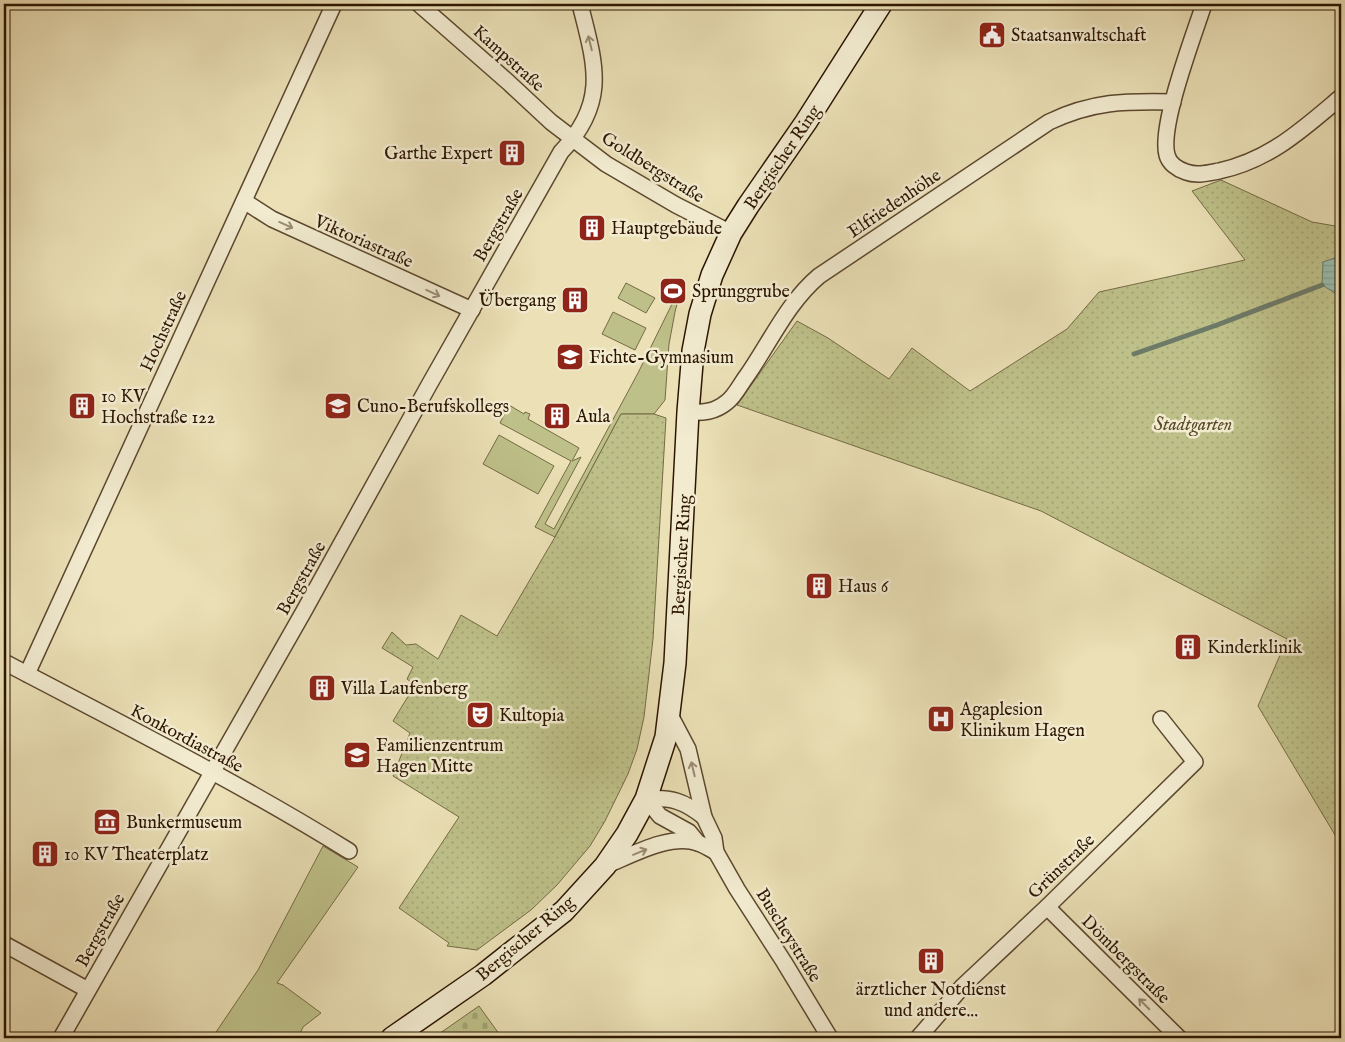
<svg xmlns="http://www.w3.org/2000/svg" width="1345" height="1042" font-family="'IM FELL English',serif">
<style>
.green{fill:#bec089;stroke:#756b44}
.cemetery{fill:url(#cemetery-stones);stroke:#756b44}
.park{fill:url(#park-dots);stroke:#756b44}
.water{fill:url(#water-rules);stroke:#6d7a68}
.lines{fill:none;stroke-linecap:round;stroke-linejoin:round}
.stream{stroke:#6d7a68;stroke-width:5}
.street-casing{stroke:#5c482e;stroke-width:18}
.secondary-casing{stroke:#2c1600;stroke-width:24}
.street{stroke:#f2ebd0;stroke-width:15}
.secondary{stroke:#f2ebd0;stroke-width:21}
.oneway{stroke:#998b72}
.labels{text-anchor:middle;stroke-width:5;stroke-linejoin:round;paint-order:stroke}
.poi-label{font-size:18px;fill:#2c1600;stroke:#f2ebd0;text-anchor:start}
.street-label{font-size:18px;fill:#2c1600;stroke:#f2ebd0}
.park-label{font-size:18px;font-style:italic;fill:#584929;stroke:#f2ebd0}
</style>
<defs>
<pattern id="cemetery-stones" width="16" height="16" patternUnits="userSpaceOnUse" patternTransform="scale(1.25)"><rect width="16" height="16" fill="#bec089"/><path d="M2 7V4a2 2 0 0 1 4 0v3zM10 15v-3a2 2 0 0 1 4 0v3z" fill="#a3a474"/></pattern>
<pattern id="park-dots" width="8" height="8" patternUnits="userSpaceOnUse" patternTransform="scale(1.25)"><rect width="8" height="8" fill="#bec089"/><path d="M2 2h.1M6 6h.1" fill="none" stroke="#a3a474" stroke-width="1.8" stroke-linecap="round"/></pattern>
<pattern id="water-rules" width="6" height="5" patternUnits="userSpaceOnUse" patternTransform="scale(1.25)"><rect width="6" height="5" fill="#98bdae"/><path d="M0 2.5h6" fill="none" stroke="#83a294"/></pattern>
</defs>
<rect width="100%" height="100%" fill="#ebe0b6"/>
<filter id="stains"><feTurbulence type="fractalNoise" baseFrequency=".004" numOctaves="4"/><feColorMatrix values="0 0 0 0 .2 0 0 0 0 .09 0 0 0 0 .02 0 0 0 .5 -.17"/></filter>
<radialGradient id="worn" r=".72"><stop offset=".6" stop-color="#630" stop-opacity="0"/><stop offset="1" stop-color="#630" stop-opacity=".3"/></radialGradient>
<g class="green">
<polygon points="674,281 681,285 679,290 683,281 675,312 669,344 665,400 654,414 621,414 555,537 535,527 571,461 500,423 509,405 524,414 525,412 530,414 528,419 579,448 572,461 581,457 545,524 554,529 638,373 673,302 666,298"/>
<polygon points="626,283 655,298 646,313 618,298"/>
<polygon points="613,312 646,328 635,350 602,334"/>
<polygon points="499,435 554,466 538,494 483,464"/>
<polygon points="323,846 358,867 277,983 283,985 321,1013 303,1027 298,1038 212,1038 258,970"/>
</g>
<polygon class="cemetery" points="479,1006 502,1038 433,1038"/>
<g class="park">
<polygon points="1221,180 1312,222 1341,227 1341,845 1258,706 1287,639 1041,511 737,405 797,321 828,338 889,379 912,348 970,391 1067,329 1099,292 1245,260 1192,191"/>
<polygon points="621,414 654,414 666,418 653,639 644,717 637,749 628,774 605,821 590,846 557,885 531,910 477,950 447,946 449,943 399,908 459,817 393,776 410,733 393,721 415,685 407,679 413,667 382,648 392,632 406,645 416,644 438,659 461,615 497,636 555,537"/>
</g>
<polygon class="water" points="1340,256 1341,291 1337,294 1322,285 1323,262"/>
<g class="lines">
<polyline class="stream" points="1134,354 1217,325 1322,285"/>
<g class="street-casing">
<g id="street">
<polyline points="419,4 508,82 551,122 606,164 676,205 731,233"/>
<path d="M1204,4c-10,31 -45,122 -37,151 2,8 10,14 19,17 11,4 22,1 33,-1 51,-11 84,-42 122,-74"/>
<polyline points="244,201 272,219 472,310"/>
<path d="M688,412c15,1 27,0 39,-10 8,-6 13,-17 19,-25 24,-34 41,-74 73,-101l230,-154c44,-21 76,-21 124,-20"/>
<path d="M4,662c116,61 234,120 345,189"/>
<polyline points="27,674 334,4"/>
<polyline points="669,713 688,749 704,817 714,838 716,852 737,889 784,962 830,1038"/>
<polyline points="646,799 660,816 689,832 698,843"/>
<path d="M646,799c25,-2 38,2 58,18"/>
<path d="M605,866c25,-10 65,-33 93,-23 6,2 12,6 18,9"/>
<polyline points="1047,907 1179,1038"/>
<polyline points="4,944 88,990"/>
<path d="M61,1038l243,-427 125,-226 132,-233c48,-50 34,-88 19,-148"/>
<polyline points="918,1038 963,986 1047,907 1195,762 1161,719"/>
</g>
</g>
<g class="secondary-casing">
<polyline id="secondary" points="392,1038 483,975 564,911 605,866 627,834 646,799 666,737 675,663 688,412 693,351 700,314 712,275 731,233 748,206 806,122 881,4"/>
</g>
<use href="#street" class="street"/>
<use href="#secondary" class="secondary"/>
</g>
<defs><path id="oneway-shaft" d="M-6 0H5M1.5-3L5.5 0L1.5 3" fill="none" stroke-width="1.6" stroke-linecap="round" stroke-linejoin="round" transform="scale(1.25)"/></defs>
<g class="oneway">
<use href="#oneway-shaft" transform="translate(590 43) rotate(-104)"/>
<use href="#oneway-shaft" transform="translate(286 225) rotate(24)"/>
<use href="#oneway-shaft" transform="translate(433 293) rotate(25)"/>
<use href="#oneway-shaft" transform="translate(693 769) rotate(-103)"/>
<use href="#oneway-shaft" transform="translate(640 852) rotate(-22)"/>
<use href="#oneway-shaft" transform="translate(1144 1004) rotate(-135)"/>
</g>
<defs>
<g id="civic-square" transform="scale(1.4375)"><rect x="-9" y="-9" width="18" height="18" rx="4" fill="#8f2418" stroke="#f2ebd0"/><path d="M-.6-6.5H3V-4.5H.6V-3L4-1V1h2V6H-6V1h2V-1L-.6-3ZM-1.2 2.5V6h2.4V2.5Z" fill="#fff"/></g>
<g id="building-square" transform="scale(1.4375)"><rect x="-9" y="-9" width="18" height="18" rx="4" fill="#8f2418" stroke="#f2ebd0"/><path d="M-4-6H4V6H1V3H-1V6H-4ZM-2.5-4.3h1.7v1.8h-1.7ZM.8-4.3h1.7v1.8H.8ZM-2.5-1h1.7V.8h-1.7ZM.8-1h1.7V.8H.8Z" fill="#fff"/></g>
<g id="stadium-square" transform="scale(1.4375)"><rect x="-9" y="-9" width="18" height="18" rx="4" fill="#8f2418" stroke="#f2ebd0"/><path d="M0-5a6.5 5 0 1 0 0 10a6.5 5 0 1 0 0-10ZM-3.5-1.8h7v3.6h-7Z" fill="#fff"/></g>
<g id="school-square" transform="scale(1.4375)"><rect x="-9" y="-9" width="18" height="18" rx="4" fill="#8f2418" stroke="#f2ebd0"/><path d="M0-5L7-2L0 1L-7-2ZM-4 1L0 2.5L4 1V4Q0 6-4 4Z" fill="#fff"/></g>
<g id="theatre-square" transform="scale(1.4375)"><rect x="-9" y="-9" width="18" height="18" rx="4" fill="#8f2418" stroke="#f2ebd0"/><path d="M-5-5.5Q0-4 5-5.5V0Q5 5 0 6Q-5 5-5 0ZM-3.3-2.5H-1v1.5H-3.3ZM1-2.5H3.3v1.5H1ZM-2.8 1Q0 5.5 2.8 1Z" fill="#fff"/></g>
<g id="hospital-square" transform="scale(1.4375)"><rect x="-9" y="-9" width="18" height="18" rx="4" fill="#8f2418" stroke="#f2ebd0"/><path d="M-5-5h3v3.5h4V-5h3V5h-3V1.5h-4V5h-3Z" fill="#fff"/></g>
<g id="museum-square" transform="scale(1.4375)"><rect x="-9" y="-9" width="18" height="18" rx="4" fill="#8f2418" stroke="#f2ebd0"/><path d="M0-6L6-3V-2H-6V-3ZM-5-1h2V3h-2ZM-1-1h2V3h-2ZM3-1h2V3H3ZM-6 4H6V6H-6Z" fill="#fff"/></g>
</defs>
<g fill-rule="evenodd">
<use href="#civic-square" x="992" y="35"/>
<use href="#building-square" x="512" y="153"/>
<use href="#building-square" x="592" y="228"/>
<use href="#stadium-square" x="673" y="291"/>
<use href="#building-square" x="575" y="300"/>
<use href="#school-square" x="570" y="357"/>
<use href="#building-square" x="82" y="406"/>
<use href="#school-square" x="338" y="406"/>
<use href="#building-square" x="557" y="416"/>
<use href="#building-square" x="819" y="586"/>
<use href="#building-square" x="1188" y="647"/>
<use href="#building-square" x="322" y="688"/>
<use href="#theatre-square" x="480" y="715"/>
<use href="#hospital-square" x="941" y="719"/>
<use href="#school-square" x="357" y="755"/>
<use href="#museum-square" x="107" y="822"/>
<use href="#building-square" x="45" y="854"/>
<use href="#building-square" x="931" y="961"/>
</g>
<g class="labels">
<g class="poi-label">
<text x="1011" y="41">Staatsanwaltschaft</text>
<text x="493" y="159" text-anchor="end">Garthe Expert</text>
<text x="611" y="234">Hauptgebäude</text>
<text x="692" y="297">Sprunggrube</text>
<text x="556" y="306" text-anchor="end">Übergang</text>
<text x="589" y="363">Fichte-Gymnasium</text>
<text x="101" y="402">10 KV<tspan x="101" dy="21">Hochstraße 122</tspan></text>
<text x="357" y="412">Cuno-Berufskollegs</text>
<text x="576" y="422">Aula</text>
<text x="838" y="592">Haus 6</text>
<text x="1207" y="653">Kinderklinik</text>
<text x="341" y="694">Villa Laufenberg</text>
<text x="960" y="715">Agaplesion<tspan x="960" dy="21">Klinikum Hagen</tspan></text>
<text x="499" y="721">Kultopia</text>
<text x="376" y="751">Familienzentrum<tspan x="376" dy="21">Hagen Mitte</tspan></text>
<text x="126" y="828">Bunkermuseum</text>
<text x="64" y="860">10 KV Theaterplatz</text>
<text x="931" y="995" text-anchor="middle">ärztlicher Notdienst<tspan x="931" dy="21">und andere...</tspan></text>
</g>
<g class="street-label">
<text transform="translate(509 58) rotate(42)" y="6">Kampstraße</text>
<text transform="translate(782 157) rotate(-56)" y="6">Bergischer Ring</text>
<text transform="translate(653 167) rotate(32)" y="6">Goldbergstraße</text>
<text transform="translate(894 203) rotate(-34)" y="6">Elfriedenhöhe</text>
<text transform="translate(498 225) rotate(-60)" y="6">Bergstraße</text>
<text transform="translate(364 241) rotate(24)" y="6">Viktoriastraße</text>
<text transform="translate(163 331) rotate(-65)" y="6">Hochstraße</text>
<text transform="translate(681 555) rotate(-87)" y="6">Bergischer Ring</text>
<text transform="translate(301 578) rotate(-61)" y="6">Bergstraße</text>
<text transform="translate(187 738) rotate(28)" y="6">Konkordiastraße</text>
<text transform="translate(1061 866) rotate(-44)" y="6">Grünstraße</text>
<text transform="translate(100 930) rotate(-61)" y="6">Bergstraße</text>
<text transform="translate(789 935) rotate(58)" y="6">Buscheystraße</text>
<text transform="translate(525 938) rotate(-40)" y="6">Bergischer Ring</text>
<text transform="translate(1126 959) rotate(45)" y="6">Dömbergstraße</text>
</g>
<g class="park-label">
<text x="1193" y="430">Stadtgarten</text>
</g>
</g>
<rect width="1345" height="1042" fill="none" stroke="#ebe0b6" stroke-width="20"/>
<rect x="5" y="5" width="1335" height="1032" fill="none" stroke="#2c1600" stroke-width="2.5"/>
<rect x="10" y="10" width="1325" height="1022" fill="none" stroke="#2c1600"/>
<rect width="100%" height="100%" filter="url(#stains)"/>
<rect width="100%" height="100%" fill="url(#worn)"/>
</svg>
